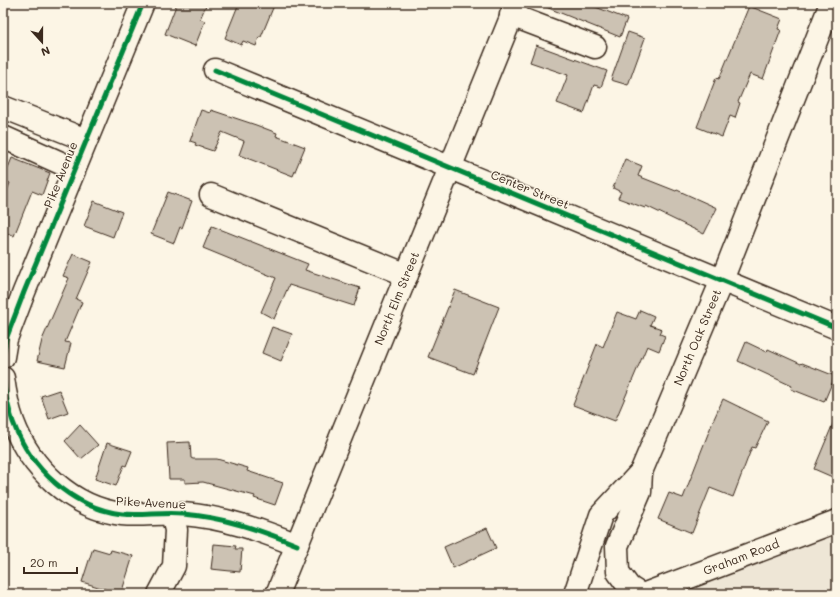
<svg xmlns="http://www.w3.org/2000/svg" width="840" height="597" font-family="Mali,sans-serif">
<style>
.built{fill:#eee6d6}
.building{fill:#ccc2b3;stroke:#3b2a1e}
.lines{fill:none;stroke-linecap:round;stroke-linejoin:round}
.minor-casing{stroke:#3b2a1e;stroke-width:25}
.major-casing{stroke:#3b2a1e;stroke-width:25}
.minor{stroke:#fcf5e5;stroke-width:22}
.major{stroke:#fcf5e5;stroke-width:22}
.cycleway-casing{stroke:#fcf5e5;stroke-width:8}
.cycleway{stroke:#00873e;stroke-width:5}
.labels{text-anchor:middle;stroke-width:3;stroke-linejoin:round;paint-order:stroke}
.street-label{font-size:12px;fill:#3b2a1e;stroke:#fcf5e5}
</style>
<rect width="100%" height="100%" fill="#fcf5e5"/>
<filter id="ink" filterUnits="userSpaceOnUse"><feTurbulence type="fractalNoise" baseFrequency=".025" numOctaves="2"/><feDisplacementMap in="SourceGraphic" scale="8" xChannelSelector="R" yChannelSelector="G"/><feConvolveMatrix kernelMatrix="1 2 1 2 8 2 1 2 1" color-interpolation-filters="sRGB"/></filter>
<g filter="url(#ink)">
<polygon class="built" points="837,521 837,594 645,594"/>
<g class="building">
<polygon points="177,3 207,3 200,19 205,21 195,46 165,34"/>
<polygon points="239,3 275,3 261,37 259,37 256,46 243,41 241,45 225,38"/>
<polygon points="536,3 585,3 627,19 620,37"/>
<polygon points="749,6 782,19 778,29 781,30 763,79 750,74 738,102 740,103 735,118 730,116 722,137 697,127 716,78 719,79"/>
<polygon points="628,32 645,38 628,85 611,80"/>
<polygon points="536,45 607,71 601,87 594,85 584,113 557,103 568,75 530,62"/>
<polygon points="201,110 210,113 211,110 256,125 277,133 276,136 305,147 293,176 239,155 244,141 222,132 213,151 195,145 196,143 190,141"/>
<polygon points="12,158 50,173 42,195 32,191 14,236 3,231 3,201 10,183 3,180"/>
<polygon points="625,159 642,166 638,176 676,191 677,190 717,208 704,234 646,206 645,208 618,198 621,192 613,188"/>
<polygon points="168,192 192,201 182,228 180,227 174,243 151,234"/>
<polygon points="94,201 122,212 113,237 84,226"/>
<polygon points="212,226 308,264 305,270 360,288 354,306 289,285 274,319 261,312 276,278 203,248"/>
<polygon points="73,254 92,262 76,299 82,302 65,342 71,343 65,367 37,361 42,340 69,278 63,276"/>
<polygon points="455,290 499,307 473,374 428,357"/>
<polygon points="640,310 654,316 650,325 662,329 660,334 665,336 659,351 647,346 615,421 573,405 597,344 603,347 617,312 636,319"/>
<polygon points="272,327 292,334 281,361 262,353"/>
<polygon points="746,342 767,352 768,349 801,364 802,363 835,376 824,402 791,389 792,386 738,361"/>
<polygon points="59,390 68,412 49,419 41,396"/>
<polygon points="723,399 768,421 755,448 752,447 733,497 710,488 692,533 658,519 669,493 683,498 713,421"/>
<polygon points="837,414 837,479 814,469"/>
<polygon points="80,425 98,445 81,459 65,441"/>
<polygon points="190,442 191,458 193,459 217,459 248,468 247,471 283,483 275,505 254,498 255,496 203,482 185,483 185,479 169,479 167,443"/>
<polygon points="107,443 132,451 126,466 124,465 116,486 95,479"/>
<polygon points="487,528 496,548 453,568 444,547"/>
<polygon points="214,544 236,546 235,549 242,549 240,572 211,569"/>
<polygon points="93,548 110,553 111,550 133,556 121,594 82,582"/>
</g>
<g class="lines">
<g class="minor-casing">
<g id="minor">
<polyline points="511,15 595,47"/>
<polyline points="215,70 837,328"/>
<polyline points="3,107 86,140"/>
<polyline points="3,137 74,169"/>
<polyline points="211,195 407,275"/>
<polyline points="3,357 6,339 24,292 143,3"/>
<path d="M3,378c2,15 5,30 10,44 17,46 59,86 109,92 20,2 41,-2 61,0 40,3 77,16 114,31"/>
<polyline points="159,594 174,566 176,530 172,514"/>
</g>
</g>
<g class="major-casing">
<g id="major">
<path id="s1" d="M277,594l240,-591"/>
<path id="s2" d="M575,594l26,-79 40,-43 81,-192 109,-277"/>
<polyline points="640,594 629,587 618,572 617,546 640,492 641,472"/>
<path id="s3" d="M645,594l192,-73"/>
</g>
</g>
<use href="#minor" class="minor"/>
<use href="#major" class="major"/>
<g class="cycleway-casing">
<g id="cycleway">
<polyline points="215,70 837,328"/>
<polyline points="3,357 6,339 24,292 143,3"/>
<path d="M3,378c2,15 5,30 10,44 17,46 59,86 109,92 20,2 41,-2 61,0 40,3 77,16 114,31"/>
</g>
</g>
<use href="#cycleway" class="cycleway"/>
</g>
</g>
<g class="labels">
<g class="street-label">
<text transform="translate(61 175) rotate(-68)" y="4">Pike Avenue</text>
<text transform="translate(530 190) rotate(22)" y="4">Center Street</text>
<text dy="4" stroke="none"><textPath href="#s1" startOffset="319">North Elm Street</textPath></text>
<text dy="4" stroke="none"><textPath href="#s2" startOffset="288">North Oak Street</textPath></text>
<text transform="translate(151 503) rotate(3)" y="4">Pike Avenue</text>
<text dy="4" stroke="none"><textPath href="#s3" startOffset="103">Graham Road</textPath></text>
</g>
</g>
<rect width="840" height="597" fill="none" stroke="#fcf5e5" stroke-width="16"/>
<rect x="8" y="8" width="824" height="581" fill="none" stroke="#3b2a1e" stroke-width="1.5" filter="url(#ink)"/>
<g transform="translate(42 42) rotate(159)" stroke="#fcf5e5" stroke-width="3" paint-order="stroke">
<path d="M0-3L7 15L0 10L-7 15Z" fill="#3b2a1e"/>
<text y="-6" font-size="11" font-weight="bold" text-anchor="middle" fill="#3b2a1e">N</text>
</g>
<path d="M24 567v6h53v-6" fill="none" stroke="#3b2a1e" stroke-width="2"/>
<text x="30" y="567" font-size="12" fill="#3b2a1e" stroke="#fcf5e5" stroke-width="3" paint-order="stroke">20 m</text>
</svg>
